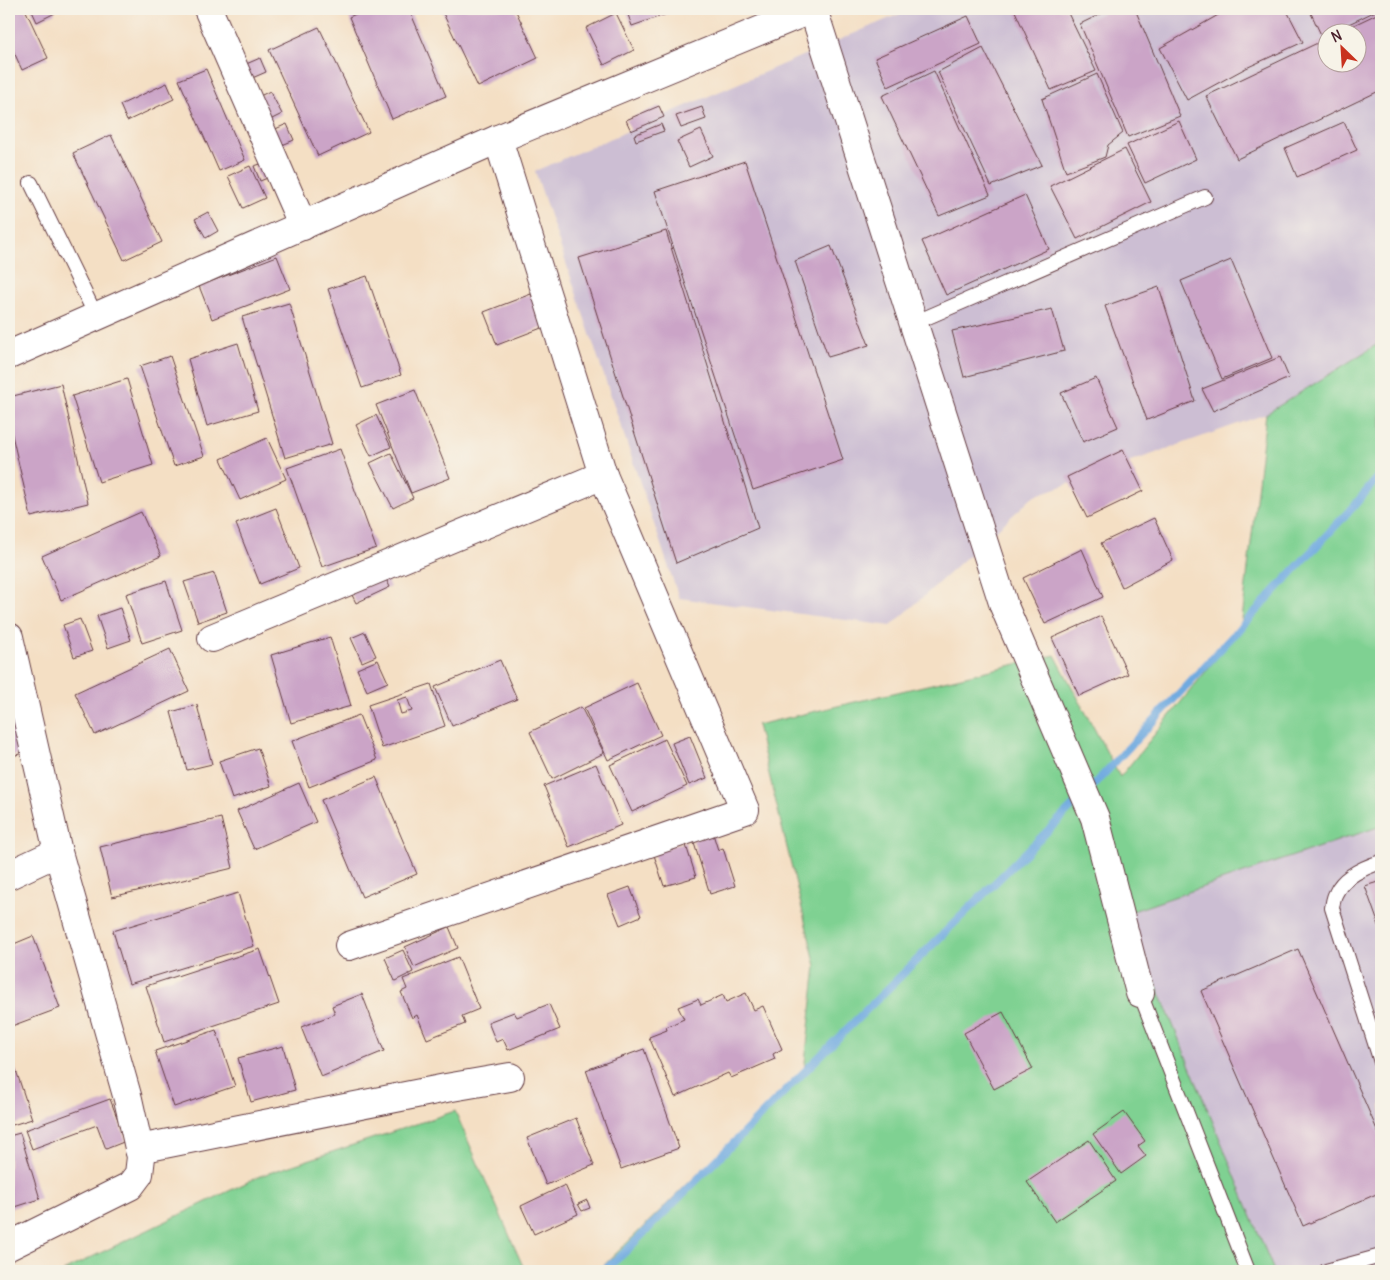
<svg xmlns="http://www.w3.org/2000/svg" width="1390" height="1280" font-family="Delius,sans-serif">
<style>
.industrial{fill:#ccbed3;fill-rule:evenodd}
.green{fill:#7fd192;stroke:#64785e}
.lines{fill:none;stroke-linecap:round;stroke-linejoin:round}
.stream{stroke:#70aae0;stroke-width:8}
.building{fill:#cba4c7;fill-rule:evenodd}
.lane-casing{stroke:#643c42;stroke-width:16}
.street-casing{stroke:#643c42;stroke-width:30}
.lane{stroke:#fff;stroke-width:14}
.street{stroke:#fff;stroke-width:28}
</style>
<rect width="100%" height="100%" fill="#f7f3e8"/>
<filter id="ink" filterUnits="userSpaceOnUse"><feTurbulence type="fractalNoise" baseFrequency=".02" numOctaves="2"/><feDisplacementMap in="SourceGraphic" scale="10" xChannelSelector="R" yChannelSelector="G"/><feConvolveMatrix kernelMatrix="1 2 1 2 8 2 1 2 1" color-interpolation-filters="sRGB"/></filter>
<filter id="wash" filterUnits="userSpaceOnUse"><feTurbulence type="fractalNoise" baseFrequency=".0096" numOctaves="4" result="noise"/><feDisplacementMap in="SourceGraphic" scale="20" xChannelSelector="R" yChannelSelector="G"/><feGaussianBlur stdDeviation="1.12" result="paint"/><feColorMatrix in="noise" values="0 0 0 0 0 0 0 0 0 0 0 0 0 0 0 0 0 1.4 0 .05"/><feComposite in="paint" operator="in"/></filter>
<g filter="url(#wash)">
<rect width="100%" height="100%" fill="#f4dfc4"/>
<g class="industrial">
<path d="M911,9h470v333l-115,72 -232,82 -143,130 -212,-28 -144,-427zM1328,32h30v30h-30z"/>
<polygon points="1381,826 1381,1271 1274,1271 1127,913"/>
</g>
<g class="green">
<polygon points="1381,342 1381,826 1127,913 1274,1271 598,1271 804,1071 816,966 757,725 1055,655 1120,777 1241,628 1266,414"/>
<polygon points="455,1111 525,1271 63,1271 260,1176"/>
</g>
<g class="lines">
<g class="stream">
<polyline points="1089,790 1353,507 1381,474"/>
<polyline points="603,1271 623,1254 846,1030 1081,798"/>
</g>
</g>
<g id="blocks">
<g class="building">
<polygon points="9,9 25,9 48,58 22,70 9,41"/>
<polygon points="31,9 54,9 55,13 37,22"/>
<polygon points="367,9 409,9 446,96 392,119 349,17"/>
<polygon points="441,9 515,9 538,58 478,87"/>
<polygon points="626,9 681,9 632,26"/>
<polygon points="1014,9 1066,9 1096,71 1051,90"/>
<polygon points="1111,9 1135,9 1180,116 1128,137 1080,24"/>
<polygon points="1221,9 1286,9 1303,42 1244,69 1187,100 1160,48 1220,14 1219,10"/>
<polygon points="1309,9 1380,9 1332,32 1328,32 1328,34 1322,37"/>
<polygon points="1381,12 1381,90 1237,159 1206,96 1328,38 1328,62 1358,62 1358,32 1339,32"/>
<polygon points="616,13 634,50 604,65 586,28"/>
<polygon points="968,16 981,44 888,87 875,58"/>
<polygon points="319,27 369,132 318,156 269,50"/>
<polygon points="983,48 1042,165 991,186 938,72"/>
<polygon points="260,58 266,72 250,79 244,65"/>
<polygon points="206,69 245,160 219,171 179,80"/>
<polygon points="934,71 990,195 939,216 882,96"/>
<polygon points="1097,74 1123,133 1108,145 1105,157 1066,172 1042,99"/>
<polygon points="167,83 174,99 127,121 120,105"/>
<polygon points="270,91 282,114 268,121 256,98"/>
<polygon points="659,106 664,117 631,131 626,120"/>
<polygon points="702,107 706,119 681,128 676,116"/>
<polygon points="1179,121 1196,159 1145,183 1127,145"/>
<polygon points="1344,122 1357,150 1297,177 1285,148"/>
<polygon points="287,124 294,140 280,146 273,130"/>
<polygon points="661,124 664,131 636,141 634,135"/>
<polygon points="701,130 713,156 689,167 677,141"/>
<polygon points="111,135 162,242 124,260 73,153"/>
<polygon points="1125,149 1151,202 1077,239 1050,186"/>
<polygon points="745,161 843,460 753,490 655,191"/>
<polygon points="264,163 270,177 260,181 254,166"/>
<polygon points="250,166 265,198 243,208 228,176"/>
<polygon points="1025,195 1049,249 946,295 922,241"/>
<polygon points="208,212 218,231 206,238 195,219"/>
<polygon points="666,231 758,528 676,563 579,258"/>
<polygon points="831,246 869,345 828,357 795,261"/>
<polygon points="277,256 290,289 212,319 199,286"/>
<polygon points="1231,260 1272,358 1222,379 1181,281"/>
<polygon points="367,276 401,375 362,388 328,289"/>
<polygon points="1159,287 1195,401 1147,420 1105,306"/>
<polygon points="531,294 544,327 497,345 484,312"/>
<polygon points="289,303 332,444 285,458 242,317"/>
<polygon points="1052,309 1064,351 964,377 952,331"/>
<polygon points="238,343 258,411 207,426 188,359"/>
<polygon points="170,356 204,456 174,466 140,366"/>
<polygon points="1280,357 1289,378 1213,411 1202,389"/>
<polygon points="1096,378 1118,427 1083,442 1061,393"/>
<polygon points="127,379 153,465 99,482 72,396"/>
<polygon points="61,384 88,503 31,517 9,422 9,397"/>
<polygon points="415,390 450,478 411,493 376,405"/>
<polygon points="376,415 391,447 371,456 356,425"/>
<polygon points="267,438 286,479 240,500 221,459"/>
<polygon points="340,449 376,548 322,567 287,468"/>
<polygon points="1123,450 1143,491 1087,518 1067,477"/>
<polygon points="391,453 413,498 393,508 370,463"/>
<polygon points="276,508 299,568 260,584 236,524"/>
<polygon points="141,512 161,556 61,600 42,556"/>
<polygon points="1154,518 1173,560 1122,587 1101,543"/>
<polygon points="1082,549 1103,597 1045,624 1023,578"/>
<polygon points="214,573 227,612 198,622 184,582"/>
<polygon points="385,577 390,587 356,603 351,593"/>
<polygon points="166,581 182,630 142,643 126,594"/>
<polygon points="120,608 131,640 108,648 97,616"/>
<polygon points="1101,616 1128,674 1079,696 1052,638"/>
<polygon points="80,619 92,651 74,657 63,625"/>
<polygon points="365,632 376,656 362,662 351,638"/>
<polygon points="330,637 351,706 291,723 271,655"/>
<polygon points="170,649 189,691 95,735 75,693"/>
<polygon points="378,660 388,682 367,691 357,669"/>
<polygon points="500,660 517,699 452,726 435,687"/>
<polygon points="637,683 661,735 608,760 584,708"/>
<path d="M431,684l14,42 -63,22 -14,-43zM407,697l5,14 -11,3 -4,-14z"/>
<polygon points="9,704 23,753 9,757"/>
<polygon points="197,705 212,764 187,770 171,712"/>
<polygon points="581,707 604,753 552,779 530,732"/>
<polygon points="359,715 377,760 309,787 292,741"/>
<polygon points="690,736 707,778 689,785 672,743"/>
<polygon points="665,739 687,786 632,812 610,765"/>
<polygon points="258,748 271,786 232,799 219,761"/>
<polygon points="596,764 621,825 569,847 544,786"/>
<polygon points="376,777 417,874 362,897 321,800"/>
<polygon points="299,783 316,822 254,849 237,811"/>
<polygon points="221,818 233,868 112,897 100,847"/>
<polygon points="713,834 718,850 723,848 735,886 710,894 693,840"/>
<polygon points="685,842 696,877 664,886 653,852"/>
<polygon points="1381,881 1381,931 1365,886"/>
<polygon points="630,887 641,916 620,925 608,895"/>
<polygon points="238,893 254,946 129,984 113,931"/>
<polygon points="449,927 458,948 414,967 405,947"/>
<polygon points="33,936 60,1008 9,1027 9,946"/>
<polygon points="260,949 279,1004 164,1042 146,986"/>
<polygon points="1298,949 1381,1139 1381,1192 1303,1226 1201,991"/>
<polygon points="403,950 413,972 395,981 385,958"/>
<polygon points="458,957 479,1009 462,1016 465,1024 427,1039 417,1015 412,1018 401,992 407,989 403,979"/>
<polygon points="746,993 754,1010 763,1006 782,1049 773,1054 775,1059 731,1078 728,1073 675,1097 649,1037 667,1030 666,1027 684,1019 678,1007 698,999 701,1005 723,995 726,1002"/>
<polygon points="362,994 384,1051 321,1077 301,1027 335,1014 332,1006"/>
<polygon points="549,1004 560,1029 508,1050 503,1039 496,1042 488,1022 514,1012 517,1017"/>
<polygon points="1003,1012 1033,1069 994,1089 964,1033"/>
<polygon points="216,1030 235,1086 174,1107 155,1051"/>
<polygon points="283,1046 295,1090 251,1102 238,1058"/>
<polygon points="644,1049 679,1148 621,1169 586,1070"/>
<polygon points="12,1058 32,1119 9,1126 9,1059"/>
<polygon points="110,1099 126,1141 106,1149 97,1125 32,1149 25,1130"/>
<polygon points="1124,1112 1145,1141 1138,1146 1146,1156 1121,1174 1093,1134"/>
<polygon points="576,1118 594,1165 546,1185 527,1138"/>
<polygon points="20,1133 40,1199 9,1209 9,1136"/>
<polygon points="1089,1140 1116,1181 1055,1222 1027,1182"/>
<polygon points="565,1185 578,1214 534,1234 521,1206"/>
<polygon points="587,1200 590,1208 582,1211 578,1204"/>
</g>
</g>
</g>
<g filter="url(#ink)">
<use href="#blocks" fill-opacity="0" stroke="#643c42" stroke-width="1"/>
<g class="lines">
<g class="lane-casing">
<g id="lane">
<polyline points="31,183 96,316"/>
<polyline points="914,323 1205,197"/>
<path d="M1381,862c-16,5 -38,15 -45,31 -3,5 -3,10 -4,15l49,154"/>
<polyline points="1140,993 1248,1271"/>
<polyline points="1326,1271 1381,1256"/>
</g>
</g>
<g class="street-casing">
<g id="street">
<polyline points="208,9 303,226"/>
<polyline points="813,9 1004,606 1095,818 1140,993"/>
<polyline points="9,355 498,139 812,9"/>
<polyline points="9,637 58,852 128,1099 141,1157 139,1174 130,1186 9,1246"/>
<polyline points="212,638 603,475"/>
<polyline points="9,875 58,852"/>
<polyline points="349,946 745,810 603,475 498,139"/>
<polyline points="139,1149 446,1088 510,1077"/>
</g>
</g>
<use href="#lane" class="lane"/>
<use href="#street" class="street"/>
</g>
</g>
<rect width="1390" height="1280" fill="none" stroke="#f7f3e8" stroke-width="30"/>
<g transform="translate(1342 48) rotate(335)"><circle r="24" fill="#f7f3e8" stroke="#b29e9c"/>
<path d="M0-4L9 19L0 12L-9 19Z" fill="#c8321e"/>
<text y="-8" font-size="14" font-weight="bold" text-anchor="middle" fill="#4a1f2b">N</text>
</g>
</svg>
